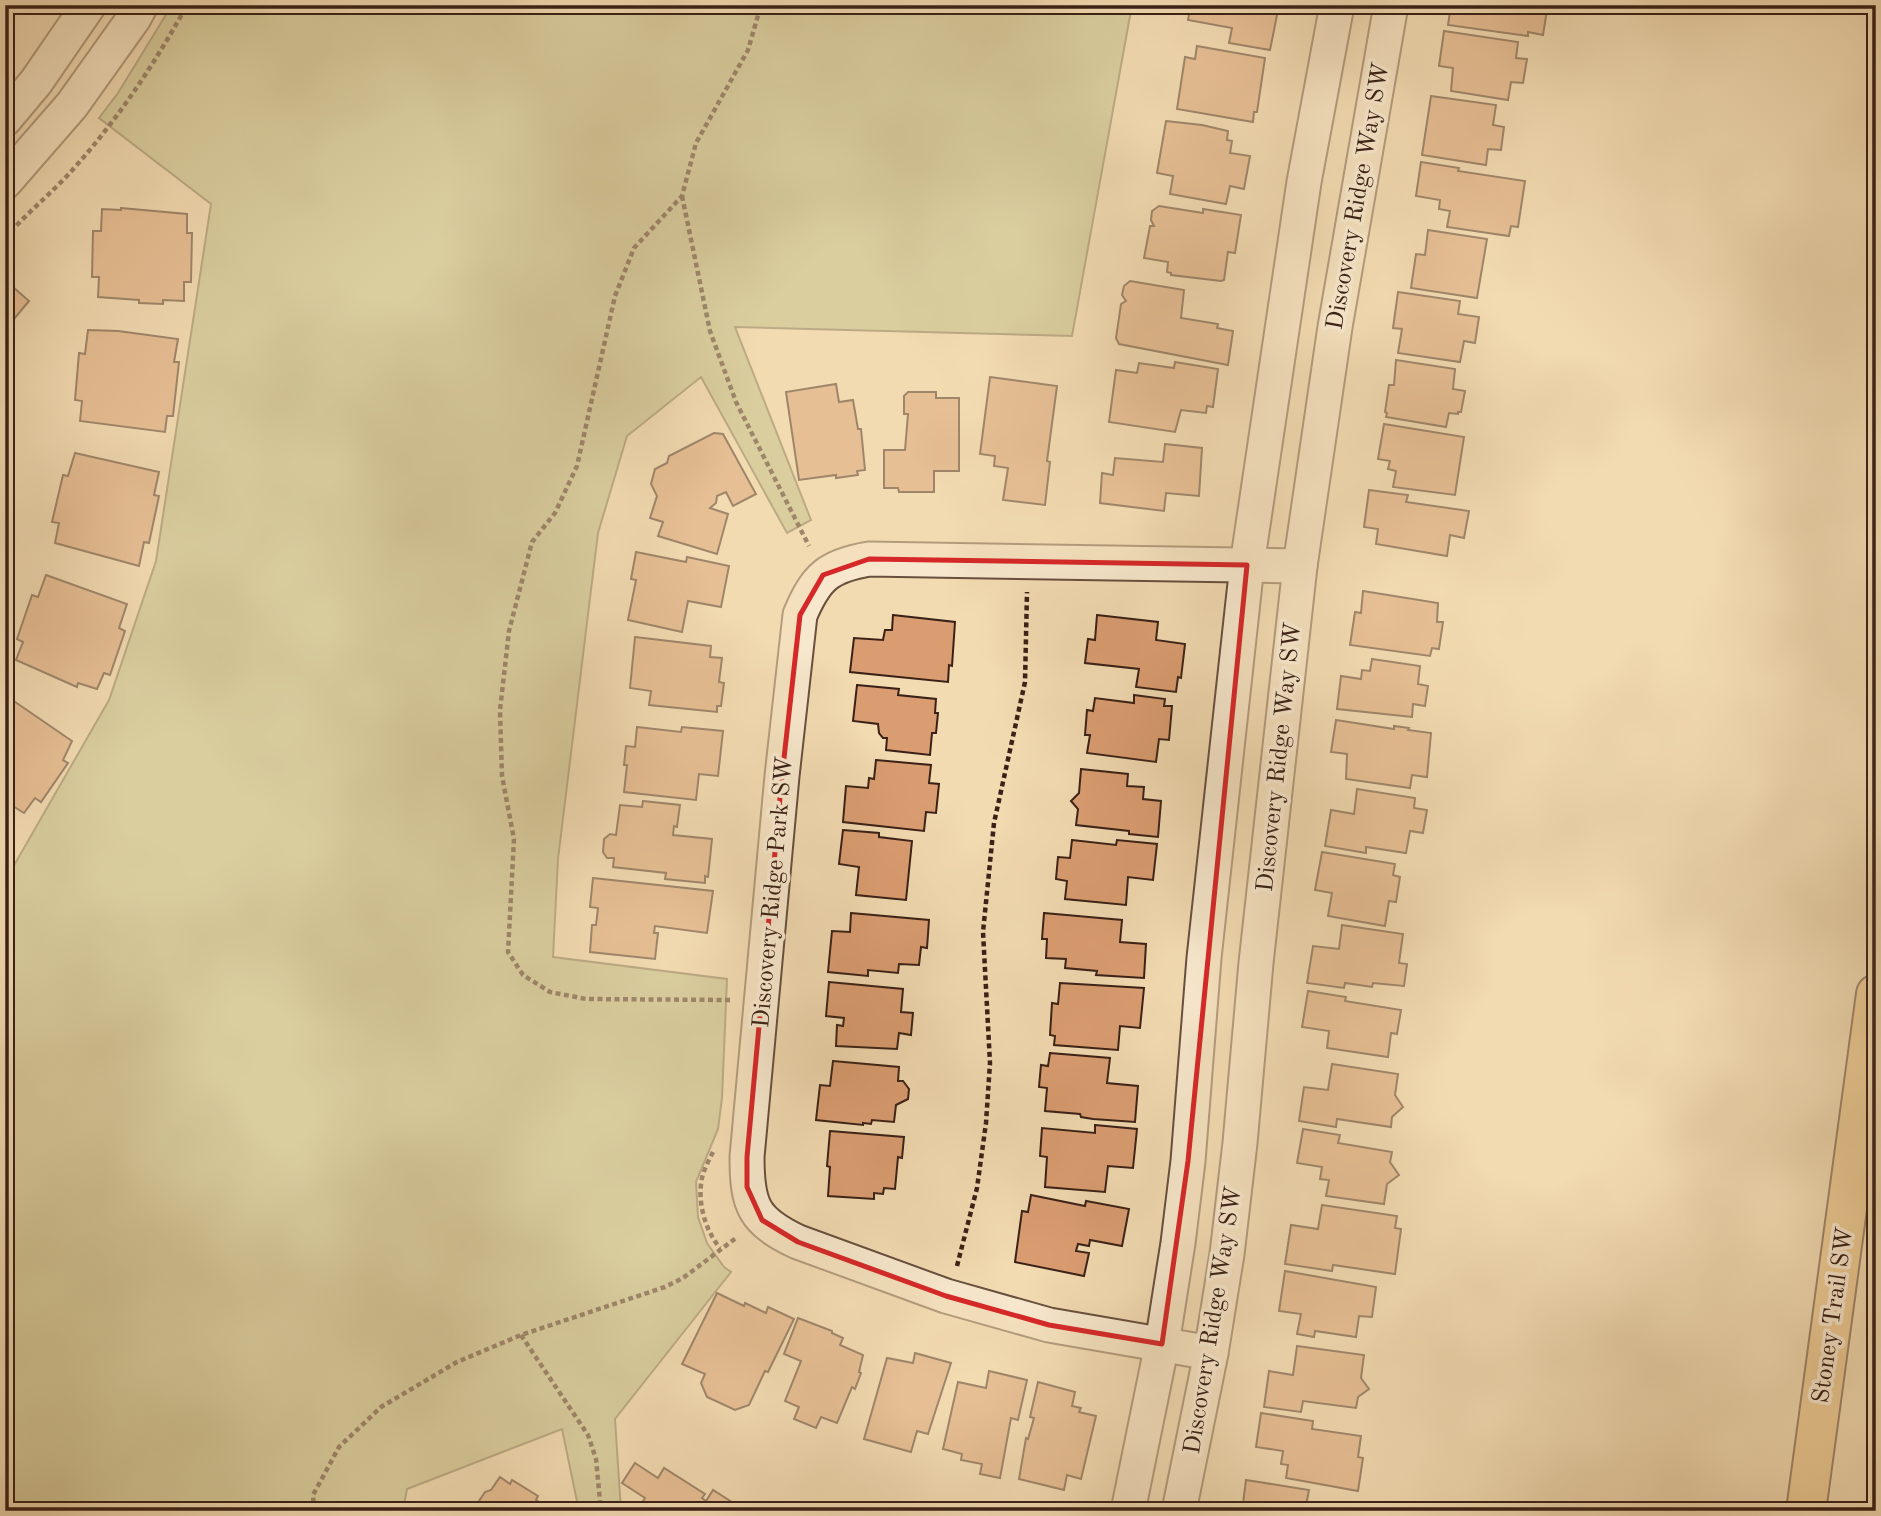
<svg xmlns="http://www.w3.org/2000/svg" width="1881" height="1516" font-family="'Old Standard TT',serif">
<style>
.green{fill:#bcbf8a;stroke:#7b7050;stroke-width:2}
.building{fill:#da9d71;stroke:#3a2117;stroke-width:2}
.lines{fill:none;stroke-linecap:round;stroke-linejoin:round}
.street-casing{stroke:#684f3e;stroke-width:37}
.highway-casing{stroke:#3a2117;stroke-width:42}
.path{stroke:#3a2117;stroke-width:4.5;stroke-dasharray:5 3.5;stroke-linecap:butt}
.street{stroke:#f7e7cc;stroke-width:33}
.highway{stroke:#e9bd78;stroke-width:38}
.marked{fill:none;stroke:#d62828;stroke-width:5;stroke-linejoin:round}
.labels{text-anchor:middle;stroke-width:7;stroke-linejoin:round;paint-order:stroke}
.street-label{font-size:24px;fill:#3a2117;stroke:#f7e7cc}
</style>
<rect width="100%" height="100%" fill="#f2dab1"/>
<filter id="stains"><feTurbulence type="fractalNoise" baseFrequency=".00286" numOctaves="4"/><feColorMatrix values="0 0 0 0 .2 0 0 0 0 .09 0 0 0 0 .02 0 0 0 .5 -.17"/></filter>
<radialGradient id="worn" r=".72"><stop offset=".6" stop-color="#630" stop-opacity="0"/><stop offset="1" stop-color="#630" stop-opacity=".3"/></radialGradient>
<polygon class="green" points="172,5 1132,5 1072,336 735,327 811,520 787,533 701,377 627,436 598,533 558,859 553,957 727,979 722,1098 718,1129 696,1182 698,1217 707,1243 724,1267 731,1272 615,1419 621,1511 579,1511 562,1429 407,1489 403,1511 5,1511 5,881 109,700 156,561 211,204 99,118 118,93"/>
<g class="building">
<polygon points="1182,5 1279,5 1270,50 1229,43 1232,28 1188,20 1190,8"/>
<polygon points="1451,5 1533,5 1532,8 1547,10 1543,35 1528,32 1528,36 1448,25"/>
<polygon points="1444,31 1518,42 1516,58 1527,59 1523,83 1511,82 1508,100 1451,91 1453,68 1439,66"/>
<polygon points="1197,46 1265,58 1257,112 1254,112 1253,122 1177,109 1185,57 1195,59"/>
<polygon points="1431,96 1496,105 1493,125 1504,127 1501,150 1488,149 1486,165 1422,155"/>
<polygon points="1166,121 1202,125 1228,131 1227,140 1232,141 1230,153 1250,156 1244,189 1230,186 1226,204 1170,194 1173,176 1157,173"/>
<polygon points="1421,162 1459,168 1458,171 1525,181 1518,227 1511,226 1509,236 1447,227 1450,211 1439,209 1440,200 1416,196"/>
<polygon points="1159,206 1203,213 1203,209 1241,215 1235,253 1228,252 1224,280 1221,281 1171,275 1171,273 1167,272 1168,262 1144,258 1150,226 1154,226 1151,220 1152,211"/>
<polygon points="121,208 187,214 187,233 192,233 191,282 184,282 184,301 163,300 163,304 139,303 139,300 98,297 99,277 92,277 93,231 101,231 102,209 121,210"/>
<polygon points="1428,230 1487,239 1477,298 1411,288 1416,254 1425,255"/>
<polygon points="5,280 29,301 9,325 5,321"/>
<polygon points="1130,281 1184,290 1181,318 1218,324 1217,328 1233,331 1228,365 1119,344 1116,338 1121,304 1126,301 1122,295 1124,286"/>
<polygon points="1398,292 1460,301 1458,314 1479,317 1475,343 1464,341 1460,362 1398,353 1402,329 1393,328"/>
<polygon points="88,330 118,331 178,339 174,362 179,362 173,416 167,416 165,432 80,421 82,401 75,400 79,353 85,354"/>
<polygon points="1396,360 1455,369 1453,389 1465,391 1461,412 1458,412 1458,414 1449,413 1446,427 1386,417 1387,413 1385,412 1389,385 1394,385"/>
<polygon points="1175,362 1218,369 1213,407 1207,406 1206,413 1181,410 1175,432 1109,422 1116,370 1137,373 1139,363 1174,368"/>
<polygon points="990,377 1057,386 1047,461 1050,462 1045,505 1003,500 1008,468 994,466 995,456 980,454"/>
<polygon points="836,384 839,402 853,400 858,429 861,429 865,470 857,471 858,475 836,478 836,475 799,480 786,392"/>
<polygon points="908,392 936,392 936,398 959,398 959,471 934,471 934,492 899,492 898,488 884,488 884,450 905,450 908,414 904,414 904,396"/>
<polygon points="1384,424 1464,437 1455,495 1393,487 1396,471 1388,469 1390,461 1378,459"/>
<polygon points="714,433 723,434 756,494 733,506 726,492 717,496 716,503 710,508 728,514 717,554 658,536 663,522 650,518 657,496 651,484 655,469 667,463 669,456"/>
<polygon points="1165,444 1202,448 1199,496 1166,493 1164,511 1100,503 1102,473 1113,475 1115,458 1163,462"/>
<polygon points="75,453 159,472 154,495 159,496 149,543 144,542 139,566 55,543 59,523 52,522 63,475 68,476"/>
<polygon points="1369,490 1408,495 1406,502 1469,511 1464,538 1450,535 1447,556 1376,544 1378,529 1364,527"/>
<polygon points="636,552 686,562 687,557 729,566 721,607 688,601 682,632 628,620 636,580 631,579"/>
<polygon points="46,575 127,604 119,628 125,631 110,675 104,673 97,689 78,683 77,687 16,660 23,642 17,639 32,595 38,597"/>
<polygon points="1363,591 1438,603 1437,622 1443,622 1439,649 1432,648 1430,656 1350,645 1355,612 1361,613"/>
<polygon points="893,615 955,622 952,666 949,665 948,682 850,672 854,638 883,640 885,630 892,630"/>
<polygon points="1097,615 1158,622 1156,640 1185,644 1181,678 1178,677 1176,692 1136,687 1139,669 1085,663 1088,639 1095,640"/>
<polygon points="635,637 711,646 710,657 722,658 719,682 724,683 721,706 717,706 717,712 649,705 651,691 630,688"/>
<polygon points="1372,659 1420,666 1418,684 1428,686 1425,706 1413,704 1412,717 1337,709 1341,676 1361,679 1362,670 1370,671"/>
<polygon points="857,685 899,689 898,695 936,699 935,713 938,713 936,733 932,733 930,755 886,750 887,738 883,738 879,733 878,724 853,721"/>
<polygon points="5,695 72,741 63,760 68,763 41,802 35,798 24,813 5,801"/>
<polygon points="1134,695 1165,699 1164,706 1172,706 1169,740 1159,739 1156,762 1087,753 1090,735 1085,735 1087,710 1093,711 1095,698 1134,703"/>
<polygon points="1336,720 1394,729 1394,726 1409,728 1408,730 1431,733 1427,777 1412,775 1410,788 1346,779 1347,754 1331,752"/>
<polygon points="637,727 681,732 682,727 723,731 718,776 699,774 696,800 624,792 627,765 624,765 626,746 635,747"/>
<polygon points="876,760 931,765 929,783 939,784 936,813 926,812 924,831 843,822 846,786 868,788 869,778 874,779"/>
<polygon points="1081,769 1128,774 1127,786 1144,787 1143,799 1161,801 1158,837 1129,834 1129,831 1076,825 1078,809 1071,801 1079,793"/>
<polygon points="1357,789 1415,798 1414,808 1427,810 1423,833 1410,831 1406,853 1366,847 1366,853 1325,846 1331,810 1354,814"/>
<polygon points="643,801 680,805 677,827 674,826 673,835 712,839 708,877 705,876 705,883 665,879 666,873 613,867 614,858 607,858 603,852 604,839 610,834 616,835 620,805 642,807"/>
<polygon points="843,830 879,833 879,837 912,841 906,900 856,895 859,867 839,864"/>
<polygon points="1072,840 1116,845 1117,840 1157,844 1153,880 1128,877 1126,905 1065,899 1067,881 1056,879 1058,857 1070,858"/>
<polygon points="1322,852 1395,864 1393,875 1400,877 1396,902 1389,901 1385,926 1328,916 1332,893 1315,890"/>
<polygon points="593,878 713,891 707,933 655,926 654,933 658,933 655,959 590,952 592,925 596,925 598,908 590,907"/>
<polygon points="851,913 929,920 927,948 921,947 919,965 899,964 898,973 868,970 868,976 828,972 832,931 850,932"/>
<polygon points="1044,913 1122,920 1120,942 1146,944 1144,978 1096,975 1097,971 1065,968 1066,959 1046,958 1047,939 1042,939"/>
<polygon points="1342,925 1403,934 1399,963 1407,964 1404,986 1373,983 1372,987 1345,983 1344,988 1307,983 1313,946 1339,949"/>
<polygon points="829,982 903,989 901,1012 913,1013 911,1035 899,1033 897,1049 836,1046 837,1025 843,1026 844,1018 826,1016"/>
<polygon points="1060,983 1144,988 1140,1028 1120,1026 1118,1050 1054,1045 1055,1036 1050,1035 1052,1003 1058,1004"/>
<polygon points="1308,991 1346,997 1345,1001 1401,1010 1397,1034 1391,1033 1388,1057 1327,1048 1329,1031 1302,1027"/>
<polygon points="1050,1053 1110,1058 1107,1083 1138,1086 1135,1122 1093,1119 1081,1117 1080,1114 1045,1111 1047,1088 1039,1087 1041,1065 1048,1066"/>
<polygon points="833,1061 899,1067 898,1081 903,1081 909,1089 908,1099 896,1105 894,1122 872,1120 871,1124 863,1123 863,1125 816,1120 820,1085 830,1086"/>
<polygon points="1332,1064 1398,1074 1395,1095 1403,1107 1392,1117 1391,1127 1337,1119 1336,1127 1299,1121 1304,1087 1328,1090"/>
<polygon points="1095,1125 1137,1129 1133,1168 1108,1166 1105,1192 1045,1187 1047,1157 1040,1156 1042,1128 1095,1133"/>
<polygon points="1303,1129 1340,1135 1338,1143 1392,1152 1390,1162 1399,1175 1387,1184 1384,1204 1326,1196 1329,1180 1320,1179 1322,1167 1297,1163"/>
<polygon points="830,1131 904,1137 902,1158 898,1157 895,1189 884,1188 883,1194 874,1193 874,1199 828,1196 830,1167 827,1166"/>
<polygon points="1031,1195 1085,1206 1086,1201 1129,1209 1122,1246 1090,1240 1089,1246 1078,1244 1076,1251 1089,1253 1084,1276 1015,1262 1022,1211 1028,1212"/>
<polygon points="1322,1205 1397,1216 1395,1228 1401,1229 1395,1274 1333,1265 1332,1271 1285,1264 1291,1225 1318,1229"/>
<polygon points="1285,1271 1376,1287 1372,1317 1359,1316 1356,1337 1315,1331 1314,1337 1297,1334 1301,1314 1279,1311"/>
<polygon points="717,1293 744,1306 745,1303 766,1313 768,1307 794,1319 768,1372 765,1371 749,1405 735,1410 707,1397 701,1383 705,1374 682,1364"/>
<polygon points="798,1318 832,1331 832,1333 843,1338 840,1345 863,1355 859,1372 861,1373 855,1389 852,1387 837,1423 821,1417 816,1428 794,1419 799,1407 785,1401 801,1361 784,1354"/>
<polygon points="1297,1346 1364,1355 1361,1378 1369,1389 1358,1397 1356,1408 1303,1401 1301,1412 1264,1407 1269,1371 1293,1375"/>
<polygon points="915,1353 951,1363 928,1434 917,1431 911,1452 864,1439 887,1358 913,1363"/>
<polygon points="989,1371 1027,1380 1018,1420 1011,1418 1000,1478 980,1474 982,1464 961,1460 962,1454 943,1449 958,1382 986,1388"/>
<polygon points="1038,1382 1075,1392 1072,1406 1081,1408 1079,1412 1096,1416 1081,1479 1067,1475 1064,1490 1019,1479 1026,1438 1028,1439 1034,1418 1030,1417"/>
<polygon points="1261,1413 1313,1421 1312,1429 1361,1436 1358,1457 1363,1458 1358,1491 1286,1478 1288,1465 1281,1464 1283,1451 1256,1447"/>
<polygon points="635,1463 658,1478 664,1468 705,1494 702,1498 706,1501 713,1490 735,1504 731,1511 643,1511 639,1508 645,1498 622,1483"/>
<polygon points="500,1477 510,1484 512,1480 538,1496 536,1500 554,1511 479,1511 479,1501 485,1492 491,1490"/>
<polygon points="1246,1480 1309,1490 1305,1511 1242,1511"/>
</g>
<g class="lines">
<g class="street-casing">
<g id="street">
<polyline points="5,119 36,82 89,5"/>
<polyline points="5,182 72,105 134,18 141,5"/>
<path d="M1211,1353l-162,-28 -103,-29 -148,-54c-45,-21 -51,-37 -51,-85l35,-381 18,-161c16,-38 28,-49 69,-56l431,7"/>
<polyline points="1128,1511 1162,1344 1178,1243 1188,1161 1204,958 1247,565 1304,182 1337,5"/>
<polyline points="1179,1511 1211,1353 1227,1254 1240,1143 1256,963 1300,566 1335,327 1391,5"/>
</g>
</g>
<g class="highway-casing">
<polyline id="highway" points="1806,1511 1876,994"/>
</g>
<g class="path">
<polyline points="682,196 710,331 736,402 809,546"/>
<path d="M5,238c19,-22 41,-40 61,-61 48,-52 87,-110 121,-172"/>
<polyline points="730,1000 586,999 550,992 523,975 508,952 514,839 502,776 500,710 509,631 532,542 555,513 577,466 615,296 634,248 682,196 696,143 748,50 761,5"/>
<path d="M713,1152c-4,8 -9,17 -11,26 -5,24 3,52 18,70"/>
<polyline points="957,1266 977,1188 986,1123 990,1063 983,932 994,823 1025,682 1027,592"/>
<polyline points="521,1335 588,1435 596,1459 601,1511"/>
<polyline points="314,1511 313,1495 339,1447 381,1407 457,1362 521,1335 665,1287 683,1278 736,1238"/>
</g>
<use href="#street" class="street"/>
<use href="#highway" class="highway"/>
</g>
<path d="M0 0H1881V1516H0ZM869,559l378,6 -59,596 -26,183 -113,-19 -103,-29 -148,-54 -36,-22 -15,-33v-30l35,-381 18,-161 23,-40z" fill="#f2dab1" fill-opacity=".55" fill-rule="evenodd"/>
<path class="marked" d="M869,559l378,6 -59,596 -26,183 -113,-19 -103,-29 -148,-54 -36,-22 -15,-33v-30l35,-381 18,-161 23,-40z"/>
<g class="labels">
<g class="street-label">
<text transform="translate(1357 196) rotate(-80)" y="8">Discovery Ridge Way SW</text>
<text transform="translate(1278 757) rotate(-84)" y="8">Discovery Ridge Way SW</text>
<text transform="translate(772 892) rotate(-85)" y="8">Discovery Ridge Park SW</text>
<text transform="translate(1832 1315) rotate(-82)" y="8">Stoney Trail SW</text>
<text transform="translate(1212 1320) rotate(-81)" y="8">Discovery Ridge Way SW</text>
</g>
</g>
<rect width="1881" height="1516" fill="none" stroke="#f2dab1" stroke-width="28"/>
<rect x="7" y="7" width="1867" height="1502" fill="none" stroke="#3a2117" stroke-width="3.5"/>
<rect x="14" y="14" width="1853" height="1488" fill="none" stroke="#3a2117" stroke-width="2"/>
<rect width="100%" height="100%" filter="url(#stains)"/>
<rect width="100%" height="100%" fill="url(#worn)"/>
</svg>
